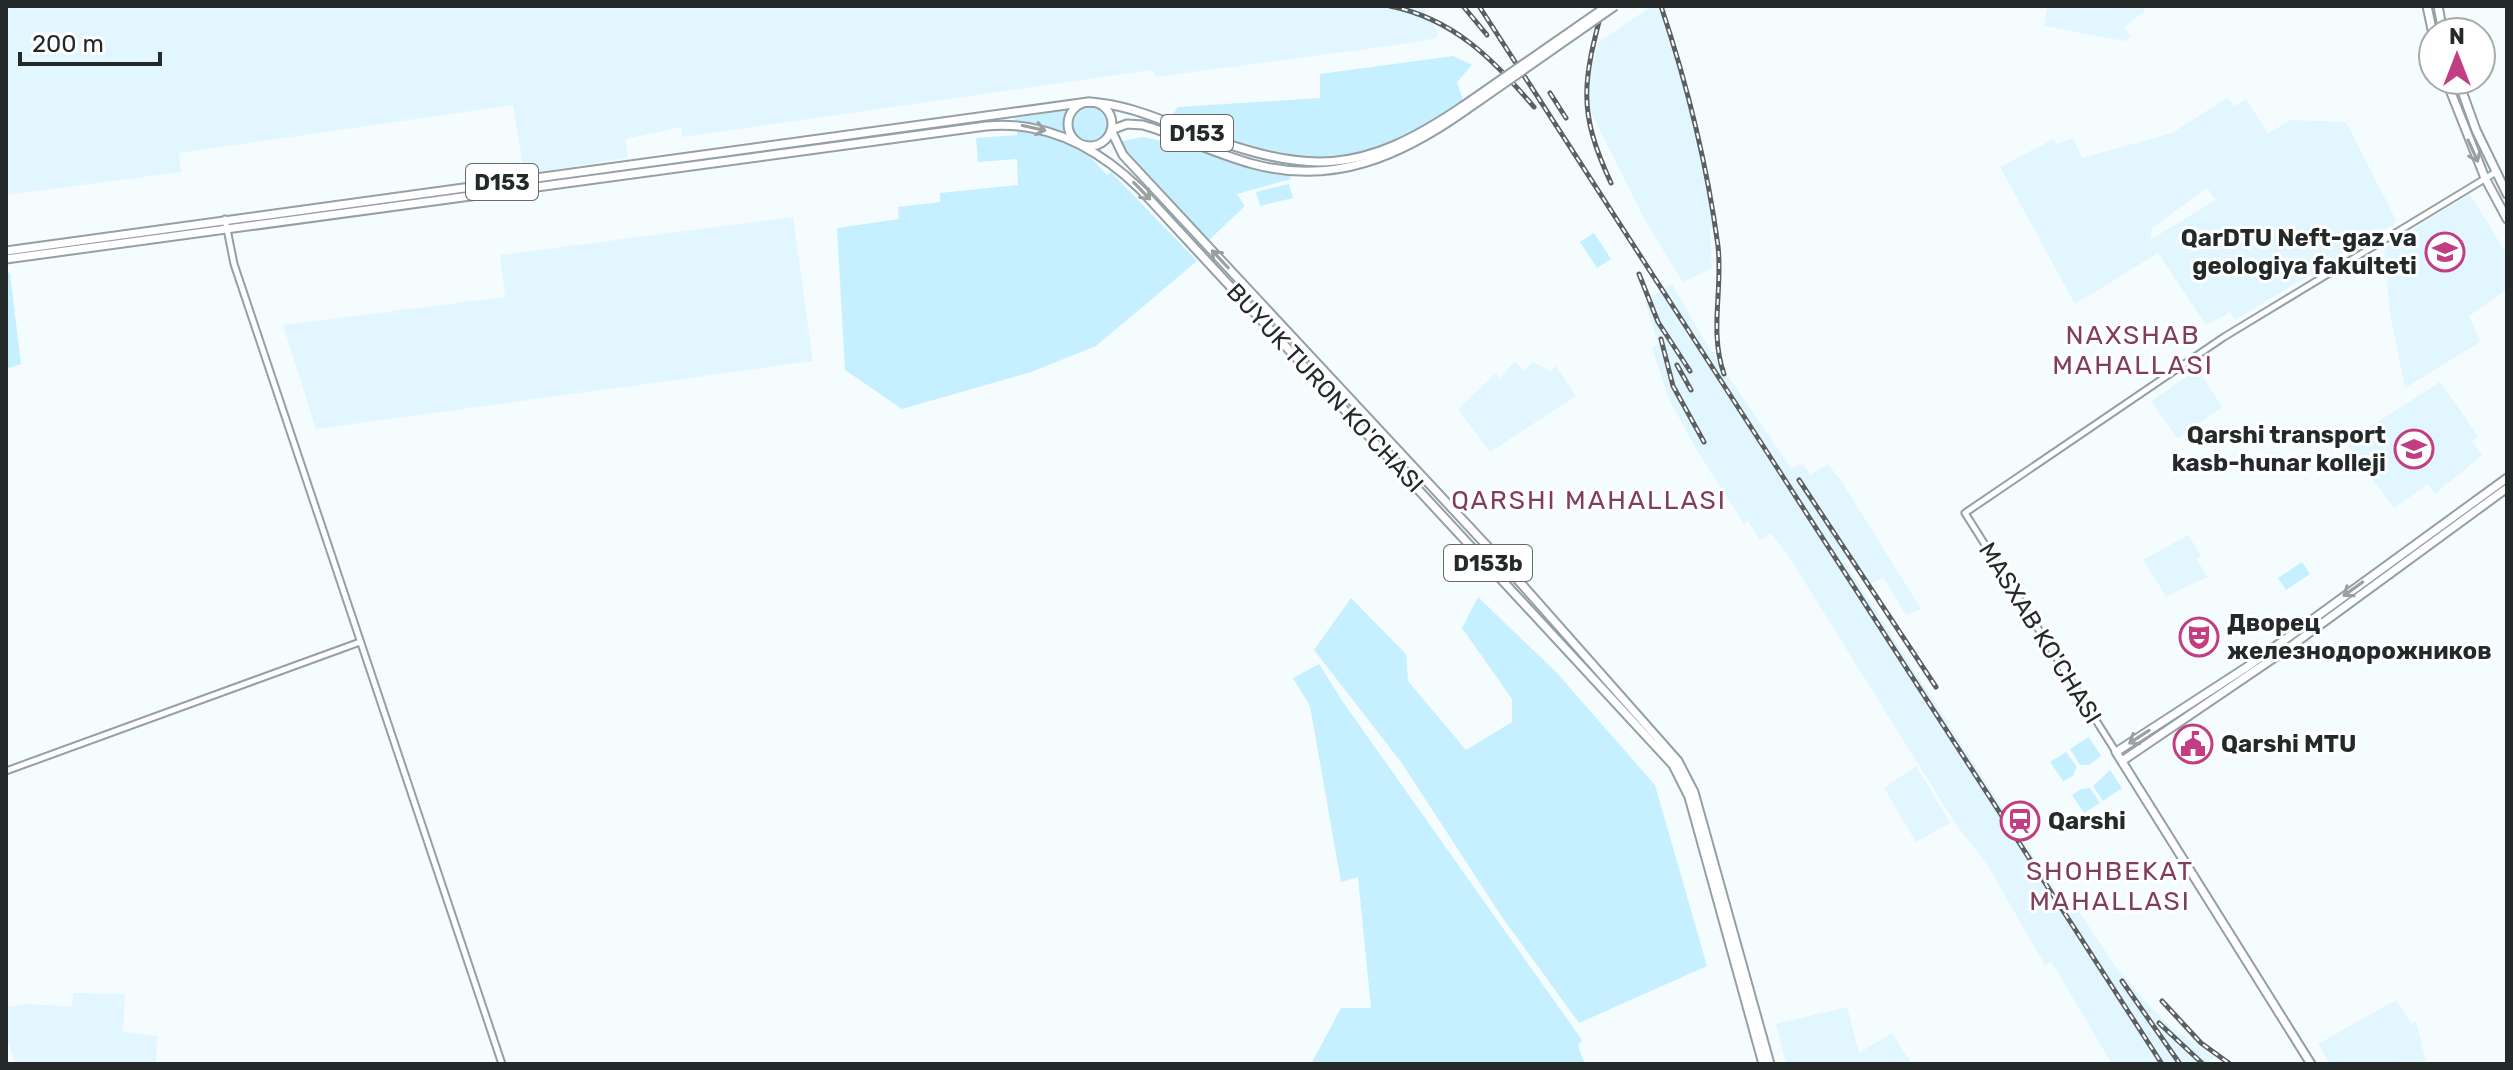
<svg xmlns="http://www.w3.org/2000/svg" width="2513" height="1070" font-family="Rubik,sans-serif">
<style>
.built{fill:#e1f6fe;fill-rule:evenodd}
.green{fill:#c6f0ff}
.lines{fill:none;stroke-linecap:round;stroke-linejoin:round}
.minor-casing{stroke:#94a0a4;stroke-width:9}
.major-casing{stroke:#94a0a4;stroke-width:11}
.minor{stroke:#fff;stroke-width:5}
.major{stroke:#fff;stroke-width:7}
.rail-casing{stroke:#5a5f61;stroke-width:5}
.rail{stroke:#fff;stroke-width:2;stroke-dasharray:6;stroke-linecap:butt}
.major-bridge-casing{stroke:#94a0a4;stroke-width:11;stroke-linecap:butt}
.major-bridge{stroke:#fff;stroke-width:7}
.oneway{stroke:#9c9f9f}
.labels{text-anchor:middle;stroke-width:6;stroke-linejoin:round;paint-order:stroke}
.shield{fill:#fff;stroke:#66696a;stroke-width:2}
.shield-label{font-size:22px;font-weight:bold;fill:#24292a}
.poi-label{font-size:24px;font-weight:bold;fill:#24292a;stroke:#fff;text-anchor:start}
.street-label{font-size:24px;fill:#24292a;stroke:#fff}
.neighbourhood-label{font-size:26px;letter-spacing:2px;fill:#803d5c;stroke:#fff}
</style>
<rect width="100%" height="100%" fill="#f4fcfe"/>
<g class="built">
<polygon points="6,6 1423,6 1438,33 1437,38 1396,45 1155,77 1153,70 683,137 681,127 625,139 628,158 524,174 513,105 179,153 181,172 6,195"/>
<polygon points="1652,6 1663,6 1680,57 1717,228 1710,230 1712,268 1683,282 1646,222 1592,114 1586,87 1599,42"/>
<polygon points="2048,6 2143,6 2145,11 2124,27 2131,38 2124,41 2044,26"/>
<path d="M2227,98l7,8 12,-7 22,35 22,-14 56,2 51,100 -162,98 -5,-8 -24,13 -48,-72 -83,51 -75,-137 54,-28 3,5 16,-6 9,20 90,-25zM2207,188l9,12 -66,40 2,-12z"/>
<polygon points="2470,194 2507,255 2507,289 2469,316 2480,342 2405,388 2390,313 2384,248"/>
<polygon points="793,217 813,361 316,429 283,325 505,297 500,255"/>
<polygon points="1672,284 1708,347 1791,468 1803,464 1810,475 1828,464 1842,482 1921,609 1906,615 1883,577 1866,587 1849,558 1844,561 2069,911 2076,907 2114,964 2144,1000 2169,1025 2214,1057 2206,1064 2112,1064 2051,961 2045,965 1988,866 1955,823 1788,555 1771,533 1760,540 1748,521 1744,524 1695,447 1669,399 1652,348 1658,344 1645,301"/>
<polygon points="1515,361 1523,371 1533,362 1550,371 1556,366 1576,396 1490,452 1458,409 1495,374 1500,378"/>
<polygon points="2198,369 2222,407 2178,439 2151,401"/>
<polygon points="2440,382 2478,436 2472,442 2482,455 2435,494 2428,484 2394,508 2345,443"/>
<polygon points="2188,535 2201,555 2196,559 2208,577 2166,596 2143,560"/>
<polygon points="1916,766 1950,823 1916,842 1884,788"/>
<polygon points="73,993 125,994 123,1032 157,1036 156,1064 16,1064 6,1037 6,1007 26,1004 72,1007"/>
<polygon points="2396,1000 2412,1024 2416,1022 2426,1061 2330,1064 2318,1044"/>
<polygon points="1847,1007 1859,1053 1892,1033 1912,1064 1786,1064 1776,1024"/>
</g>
<g class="green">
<path d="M1453,56l19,9 -15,17 6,18c-17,12 -33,26 -50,36 -77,44 -166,11 -242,-19l7,-10 142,-9v-24z"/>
<circle cx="1090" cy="125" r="17"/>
<polygon points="1066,110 1065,133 1012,119"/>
<polygon points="1017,131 1057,138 1090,157 1107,175 1111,172 1197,261 1096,346 1031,372 902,409 845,370 837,228 899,219 898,207 940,202 940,193 1018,185 1017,159 978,162 976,138 1017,135"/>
<path d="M1143,137c47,8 94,30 145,36l3,6 -54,15 8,12 -37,35 -85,-94v-6z"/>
<polygon points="1289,184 1293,198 1260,206 1256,192"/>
<polygon points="1594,233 1611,259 1597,268 1580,242"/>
<polygon points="6,271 10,274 21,364 6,369"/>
<polygon points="2302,562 2310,574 2286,590 2278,578"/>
<polygon points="1478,597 1556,672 1655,785 1707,966 1579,1023 1502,917 1401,762 1314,650 1351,598 1406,654 1408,681 1466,750 1512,722 1512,699 1462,628"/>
<polygon points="1319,664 1343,702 1582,1040 1578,1046 1585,1064 1311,1064 1341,1008 1371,1008 1358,877 1341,882 1310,706 1293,678"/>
<polygon points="2089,737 2101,756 2089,765 2080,765 2070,749"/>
<polygon points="2066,752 2077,767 2073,776 2063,781 2050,762"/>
<polygon points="2110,770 2122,788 2103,801 2093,786"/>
<polygon points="2090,788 2100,803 2084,813 2072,795 2081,789"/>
</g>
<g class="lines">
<g class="minor-casing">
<g id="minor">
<polyline points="225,219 234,264 502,1064"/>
<polyline points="2116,752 1965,513 2224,337 2496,172"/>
<polyline points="6,771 360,642"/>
</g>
</g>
<g class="major-casing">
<g id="major">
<polyline points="2427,6 2433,34"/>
<polyline points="2438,6 2443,32"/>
<polyline points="2446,80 2485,178 2507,219"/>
<polyline points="2458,80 2476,130 2507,194"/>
<circle cx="1090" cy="124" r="22"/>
<path d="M1466,110c-65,46 -132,76 -213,54 -37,-10 -73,-28 -110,-39l-16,-1 -16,6 12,25 379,407 176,199 16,31 76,272"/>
<path d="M6,251l1082,-149c39,2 70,17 105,30 116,43 167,44 270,-26"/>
<path d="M6,259l980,-133c61,-6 112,22 155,64l532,575 16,32 74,267"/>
<polyline points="2122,761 2287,649 2507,488"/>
<polyline points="2311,1064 2116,752 2250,665 2507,478"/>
</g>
</g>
<use href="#minor" class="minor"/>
<use href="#major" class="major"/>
<g class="rail-casing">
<g id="rail">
<path d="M1390,6c64,13 103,53 144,101"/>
<polyline points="1463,6 1487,35"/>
<polyline points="1479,6 2162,1064"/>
<path d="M1603,6c-20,76 -26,104 8,177"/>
<path d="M1661,6c26,78 46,158 57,240 5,43 -9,85 6,128"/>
<polyline points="1550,93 1566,118"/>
<polyline points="1639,274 1658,322 1690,371"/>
<polyline points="1661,339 1673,386 1704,442"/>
<polyline points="1677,365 1691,390"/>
<polyline points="1799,480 1936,687"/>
<polyline points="2122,981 2180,1064"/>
<polyline points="2162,1001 2201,1043 2230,1064"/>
<polyline points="2159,1023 2203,1064"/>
</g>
</g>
<use href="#rail" class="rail"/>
<g class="major-bridge-casing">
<g id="major-bridge">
<polyline points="1463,106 1607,6"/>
<polyline points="1466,110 1615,6"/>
</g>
</g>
<use href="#major-bridge" class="major-bridge"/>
</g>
<defs><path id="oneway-shaft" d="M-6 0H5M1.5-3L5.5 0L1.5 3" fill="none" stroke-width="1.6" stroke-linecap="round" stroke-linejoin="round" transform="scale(2)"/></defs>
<g class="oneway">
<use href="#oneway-shaft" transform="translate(1034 128) rotate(12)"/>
<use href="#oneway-shaft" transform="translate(2473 151) rotate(66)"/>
<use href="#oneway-shaft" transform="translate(1142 191) rotate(46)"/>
<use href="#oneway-shaft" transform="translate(1220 259) rotate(-133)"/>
<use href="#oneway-shaft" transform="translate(2353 589) rotate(144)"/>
<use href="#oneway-shaft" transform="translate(2139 737) rotate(147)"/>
</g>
<defs>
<g id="university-ring" transform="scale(2)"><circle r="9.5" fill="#fff" stroke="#c23d81" stroke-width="1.5"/><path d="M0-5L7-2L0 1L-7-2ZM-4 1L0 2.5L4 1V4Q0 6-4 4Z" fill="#c23d81"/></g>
<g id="theatre-ring" transform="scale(2)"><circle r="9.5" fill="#fff" stroke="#c23d81" stroke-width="1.5"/><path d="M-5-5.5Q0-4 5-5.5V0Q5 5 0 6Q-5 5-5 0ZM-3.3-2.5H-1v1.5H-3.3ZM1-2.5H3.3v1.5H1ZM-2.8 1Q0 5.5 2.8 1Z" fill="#c23d81"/></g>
<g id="civic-ring" transform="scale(2)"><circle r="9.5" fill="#fff" stroke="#c23d81" stroke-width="1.5"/><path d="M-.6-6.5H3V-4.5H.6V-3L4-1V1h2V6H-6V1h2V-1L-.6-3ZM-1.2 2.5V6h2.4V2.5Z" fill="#c23d81"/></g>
<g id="station-ring" transform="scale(2)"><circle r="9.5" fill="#fff" stroke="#c23d81" stroke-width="1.5"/><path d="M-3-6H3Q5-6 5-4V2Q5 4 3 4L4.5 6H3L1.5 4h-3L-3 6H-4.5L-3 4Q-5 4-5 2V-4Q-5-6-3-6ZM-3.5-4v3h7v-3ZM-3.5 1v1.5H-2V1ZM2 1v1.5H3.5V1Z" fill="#c23d81"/></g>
</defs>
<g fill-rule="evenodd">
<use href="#university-ring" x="2445" y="252"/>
<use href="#university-ring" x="2414" y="449"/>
<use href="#theatre-ring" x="2199" y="637"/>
<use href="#civic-ring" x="2193" y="744"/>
<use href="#station-ring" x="2020" y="821"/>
</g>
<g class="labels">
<g class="shield">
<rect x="1161" y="115" width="72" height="36" rx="6"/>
<rect x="466" y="164" width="72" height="36" rx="6"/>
<rect x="1444" y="545" width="88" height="36" rx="6"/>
</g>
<g class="shield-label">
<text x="1197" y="141">D153</text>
<text x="502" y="190">D153</text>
<text x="1488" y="571">D153b</text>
</g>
<g class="poi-label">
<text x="2417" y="246" text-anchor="end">QarDTU Neft-gaz va<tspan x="2417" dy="28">geologiya fakulteti</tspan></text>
<text x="2386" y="443" text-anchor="end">Qarshi transport<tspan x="2386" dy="28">kasb-hunar kolleji</tspan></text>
<text x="2227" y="631">Дворец<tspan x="2227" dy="28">железнодорожников</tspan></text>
<text x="2221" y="752">Qarshi MTU</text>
<text x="2048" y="829">Qarshi</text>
</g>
<g class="street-label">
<text transform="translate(1325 388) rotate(47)" y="8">BUYUK TURON KO'CHASI</text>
<text transform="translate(2040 633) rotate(58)" y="8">MASXAB KO'CHASI</text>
</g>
<g class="neighbourhood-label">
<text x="2133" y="344">NAXSHAB<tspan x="2133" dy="30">MAHALLASI</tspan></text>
<text x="1589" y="509">QARSHI MAHALLASI</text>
<text x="2110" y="880">SHOHBEKAT<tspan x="2110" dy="30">MAHALLASI</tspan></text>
</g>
</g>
<rect width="2513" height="1070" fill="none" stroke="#24292a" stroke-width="16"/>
<g transform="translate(2457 56)"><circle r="38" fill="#ffffff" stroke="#a7a9aa" stroke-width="2"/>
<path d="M0-6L14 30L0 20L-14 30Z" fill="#c23d81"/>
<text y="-12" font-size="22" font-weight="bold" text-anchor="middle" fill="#24292a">N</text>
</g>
<path d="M20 52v12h140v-12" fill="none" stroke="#24292a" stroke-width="4"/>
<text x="32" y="52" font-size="24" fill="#24292a" stroke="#ffffff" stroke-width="6" paint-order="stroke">200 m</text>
</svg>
